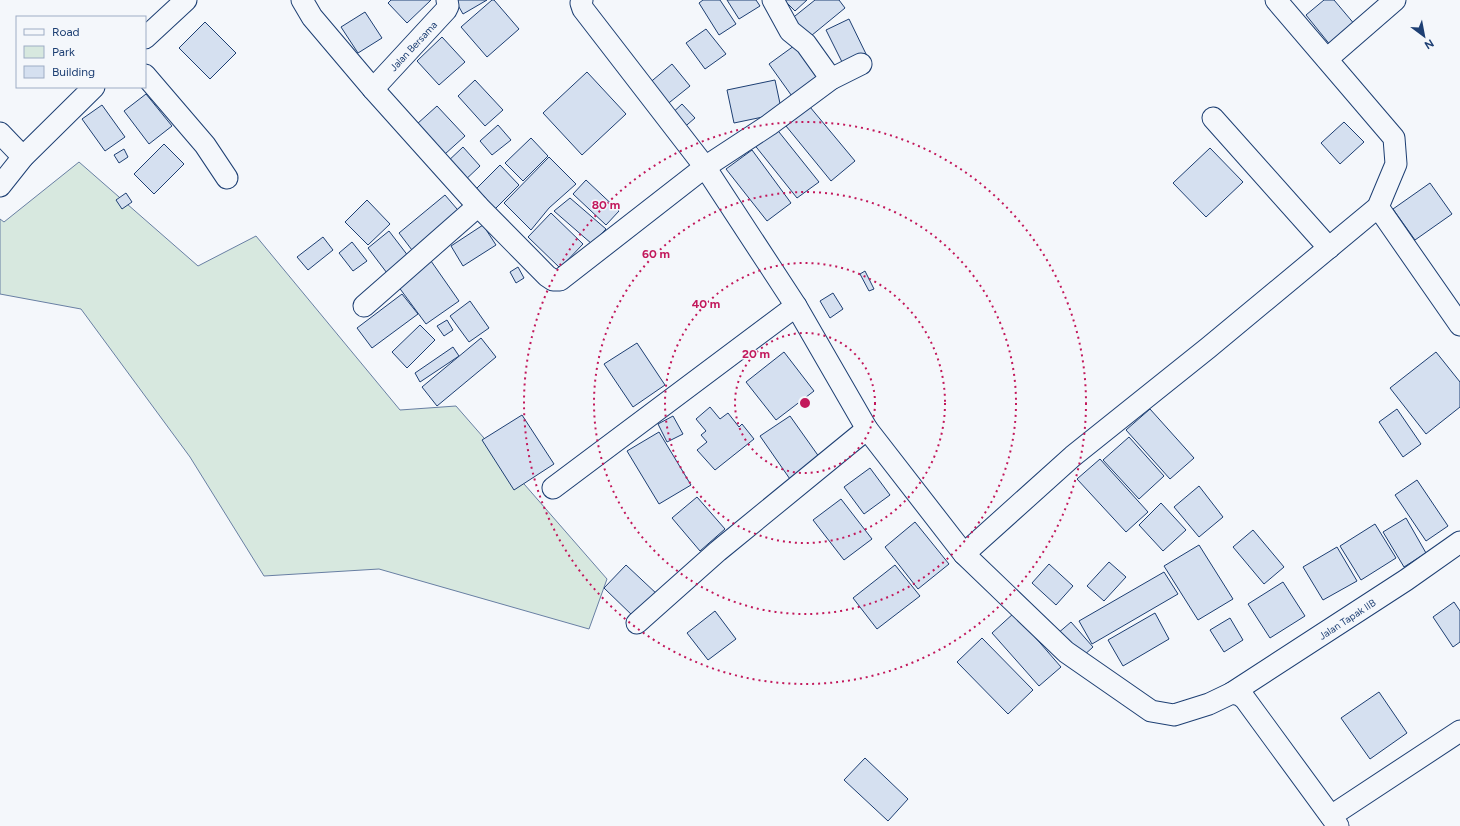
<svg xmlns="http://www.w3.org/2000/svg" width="1460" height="826" font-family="Figtree,sans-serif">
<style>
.green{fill:#d7e8df;stroke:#687fa3}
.building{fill:#d5e0f0;stroke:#1d3f73}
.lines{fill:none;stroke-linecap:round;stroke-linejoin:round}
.street-casing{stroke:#1d3f73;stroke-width:23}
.street{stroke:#f4f7fb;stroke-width:21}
.ring{fill:none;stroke:#c2185b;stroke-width:2;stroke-dasharray:2 4}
.labels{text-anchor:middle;stroke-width:3;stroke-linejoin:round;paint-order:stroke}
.street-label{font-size:10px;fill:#1d3f73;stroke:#f4f7fb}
.centre{fill:#c2185b;stroke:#f4f7fb;stroke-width:2}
.ring-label{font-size:12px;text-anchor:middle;font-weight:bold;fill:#c2185b;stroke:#f4f7fb;stroke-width:3;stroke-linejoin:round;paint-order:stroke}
</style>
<rect width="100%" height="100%" fill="#f4f7fb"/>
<polygon class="green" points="79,162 198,266 256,236 400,410 456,406 607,579 589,629 379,569 264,576 190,457 81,309 0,294 0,219 4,222"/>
<g class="building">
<polygon points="391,0 431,0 407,23 388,3"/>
<polygon points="455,0 487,0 463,14"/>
<polygon points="492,0 494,0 519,29 487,57 461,27"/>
<polygon points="703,0 720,0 736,24 719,35 699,3"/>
<polygon points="727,0 756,0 760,6 739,19"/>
<polygon points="784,0 807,0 795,11"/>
<polygon points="815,0 839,0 845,8 806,40 790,20"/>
<polygon points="1324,0 1334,0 1356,26 1331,46 1306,15"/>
<polygon points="365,12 382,38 358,53 341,27"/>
<polygon points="849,19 867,56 844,66 826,30"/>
<polygon points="205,22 236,53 210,79 179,48"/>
<polygon points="706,29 726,54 705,69 686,43"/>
<polygon points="442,37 465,62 439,85 417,61"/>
<polygon points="798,43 823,79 794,99 769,64"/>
<polygon points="672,64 690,86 665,106 647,85"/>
<polygon points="587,72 626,114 582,155 543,113"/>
<polygon points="475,80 503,110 485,126 458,96"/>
<polygon points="775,80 782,113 734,123 727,90"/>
<polygon points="146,94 172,126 149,144 124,111"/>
<polygon points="682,104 695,118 681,130 669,116"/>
<polygon points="102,105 125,137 105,151 82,119"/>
<polygon points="437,106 465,136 445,154 417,124"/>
<polygon points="810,107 855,161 831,181 786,126"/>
<polygon points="1344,122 1364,142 1340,164 1321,143"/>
<polygon points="498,125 511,140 492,155 480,141"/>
<polygon points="775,127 819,182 797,198 753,143"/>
<polygon points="531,138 548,156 523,181 505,163"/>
<polygon points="164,144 184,164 154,194 134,174"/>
<polygon points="463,147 480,166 462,183 445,164"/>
<polygon points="1210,148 1243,182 1206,217 1173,183"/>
<polygon points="124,149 128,157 119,163 114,155"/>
<polygon points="752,150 791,203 767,221 726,169"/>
<polygon points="549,157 576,184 549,208 531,230 504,203"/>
<polygon points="500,165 519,185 494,210 475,190"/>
<polygon points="586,180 619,211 606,225 573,194"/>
<polygon points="1430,183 1452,214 1415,240 1393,209"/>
<polygon points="126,193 132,202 122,209 116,200"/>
<polygon points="445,195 463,216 415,254 399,233"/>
<polygon points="570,198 606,229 592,244 554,211"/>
<polygon points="367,200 390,224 368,245 345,222"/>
<polygon points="551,213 583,244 560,268 528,237"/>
<polygon points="483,225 496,245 463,266 451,246"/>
<polygon points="389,231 412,261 390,277 368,248"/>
<polygon points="323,237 333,250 308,270 297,257"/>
<polygon points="352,242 367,261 353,271 339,253"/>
<polygon points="431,261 459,301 426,324 398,286"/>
<polygon points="518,267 524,278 516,283 510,272"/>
<polygon points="865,271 874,289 869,291 860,274"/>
<polygon points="833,293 843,309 830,318 820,301"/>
<polygon points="402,294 418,314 372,348 357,328"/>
<polygon points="470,301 489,328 469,342 450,316"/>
<polygon points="447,320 453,330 444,336 437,326"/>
<polygon points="420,325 435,340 407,368 392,352"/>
<polygon points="481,338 496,357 437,406 422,387"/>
<polygon points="637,343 665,385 633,407 604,364"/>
<polygon points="453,347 459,356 420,382 415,373"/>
<polygon points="784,352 814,391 776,420 746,382"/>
<polygon points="1436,352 1460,382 1460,407 1426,434 1390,388"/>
<polygon points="710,407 720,419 728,413 739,427 742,424 754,439 715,470 697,450 707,442 701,435 706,431 696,419"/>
<polygon points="1150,409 1194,458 1170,479 1126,430"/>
<polygon points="1397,409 1421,444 1403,457 1379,422"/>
<polygon points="522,415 554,464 514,490 482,440"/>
<polygon points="673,416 683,434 667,442 658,424"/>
<polygon points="790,416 822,461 792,482 760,436"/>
<polygon points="659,432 691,485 659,504 627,451"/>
<polygon points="1129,437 1164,476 1139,499 1103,460"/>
<polygon points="1100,459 1148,512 1126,532 1077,479"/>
<polygon points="870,468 890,495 864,514 844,487"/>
<polygon points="1417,480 1448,526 1426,541 1395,495"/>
<polygon points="1199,486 1223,517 1199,537 1174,507"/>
<polygon points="697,497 725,529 700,551 672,518"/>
<polygon points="841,499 872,539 844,560 813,520"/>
<polygon points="1161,503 1186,530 1163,551 1139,525"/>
<polygon points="1406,518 1426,553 1404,567 1383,532"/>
<polygon points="915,522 949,564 918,589 885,547"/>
<polygon points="1375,524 1396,558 1361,580 1340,546"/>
<polygon points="1253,530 1284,567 1264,584 1233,547"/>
<polygon points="1199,545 1233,599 1198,620 1164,566"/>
<polygon points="1337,547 1357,581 1323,600 1303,567"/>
<polygon points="1109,562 1126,577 1104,601 1087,586"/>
<polygon points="1049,564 1073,586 1056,605 1032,583"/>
<polygon points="626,565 658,595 635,618 604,588"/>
<polygon points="895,565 920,596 877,629 853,598"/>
<polygon points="1164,572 1178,594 1092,644 1079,621"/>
<polygon points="1283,582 1305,616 1270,638 1248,604"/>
<polygon points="1454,602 1460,611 1460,642 1453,647 1433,617"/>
<polygon points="715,611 736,639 708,660 687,633"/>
<polygon points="1014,613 1061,667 1039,686 992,633"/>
<polygon points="1155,613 1169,639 1123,666 1108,640"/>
<polygon points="1230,618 1243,640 1224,652 1210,630"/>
<polygon points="1071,622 1093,647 1082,657 1057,634"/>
<polygon points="982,638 1033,690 1008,714 957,662"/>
<polygon points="1379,692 1407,733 1370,759 1341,718"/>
<polygon points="865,758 908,799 888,821 844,780"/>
</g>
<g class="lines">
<g class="street-casing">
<g id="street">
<polyline points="302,0 312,17 373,89 478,206 547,276 553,280 560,280 705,167 796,306 867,429"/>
<polyline points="582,0 581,3 583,9 705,167 769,125 831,79 861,64"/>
<polyline points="773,0 790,31 806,44 831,79"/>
<polyline points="145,38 186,0"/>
<polyline points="1327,59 1395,0"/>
<polyline points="145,75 205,145 227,178"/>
<polyline points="373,89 446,10 448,6 447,0"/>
<polyline points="1213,118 1329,248"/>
<polyline points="0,133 23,157"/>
<polyline points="0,186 23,157 94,87"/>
<polyline points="1378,207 1460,325"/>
<polyline points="364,306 478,206"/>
<polyline points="553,488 796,306"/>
<polyline points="964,554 1073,456 1208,348 1378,207 1396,164 1394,138 1276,0"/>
<polyline points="637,623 718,551 867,429 964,554 1066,652 1151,711 1174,715 1209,704 1232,693 1240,695 1245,699 1338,826"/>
<polyline points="1232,693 1406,580 1460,542"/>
<polyline points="1331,816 1460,731"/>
</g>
</g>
<use href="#street" class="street"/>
</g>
<g class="ring">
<circle cx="805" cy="403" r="70"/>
<circle cx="805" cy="403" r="140"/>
<circle cx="805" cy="403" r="211"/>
<circle cx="805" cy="403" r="281"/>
</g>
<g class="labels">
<g class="street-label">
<text transform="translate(413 46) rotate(-47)" y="4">Jalan Bersama</text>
<text transform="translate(1347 619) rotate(-33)" y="4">Jalan Tapak IIB</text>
</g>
</g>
<circle cx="805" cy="403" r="6" class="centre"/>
<g class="ring-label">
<text x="606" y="209">80 m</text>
<text x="656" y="258">60 m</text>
<text x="706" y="308">40 m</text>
<text x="756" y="358">20 m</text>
</g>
<rect x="16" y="16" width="130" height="72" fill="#f4f7fb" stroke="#9eadc5"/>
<rect x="24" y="29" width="20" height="6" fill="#f4f7fb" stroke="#9eadc5"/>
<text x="52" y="36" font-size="12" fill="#1d3f73">Road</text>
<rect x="24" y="46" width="20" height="12" fill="#d7e8df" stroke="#9eadc5"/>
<text x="52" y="56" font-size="12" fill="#1d3f73">Park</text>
<rect x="24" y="66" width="20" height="12" fill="#d5e0f0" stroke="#9eadc5"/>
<text x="52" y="76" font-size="12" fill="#1d3f73">Building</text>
<g transform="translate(1424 36) rotate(148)" stroke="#f4f7fb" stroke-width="3" paint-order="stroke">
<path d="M0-3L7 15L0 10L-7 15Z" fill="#1d3f73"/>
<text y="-6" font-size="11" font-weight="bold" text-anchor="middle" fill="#1d3f73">N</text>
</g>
</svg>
